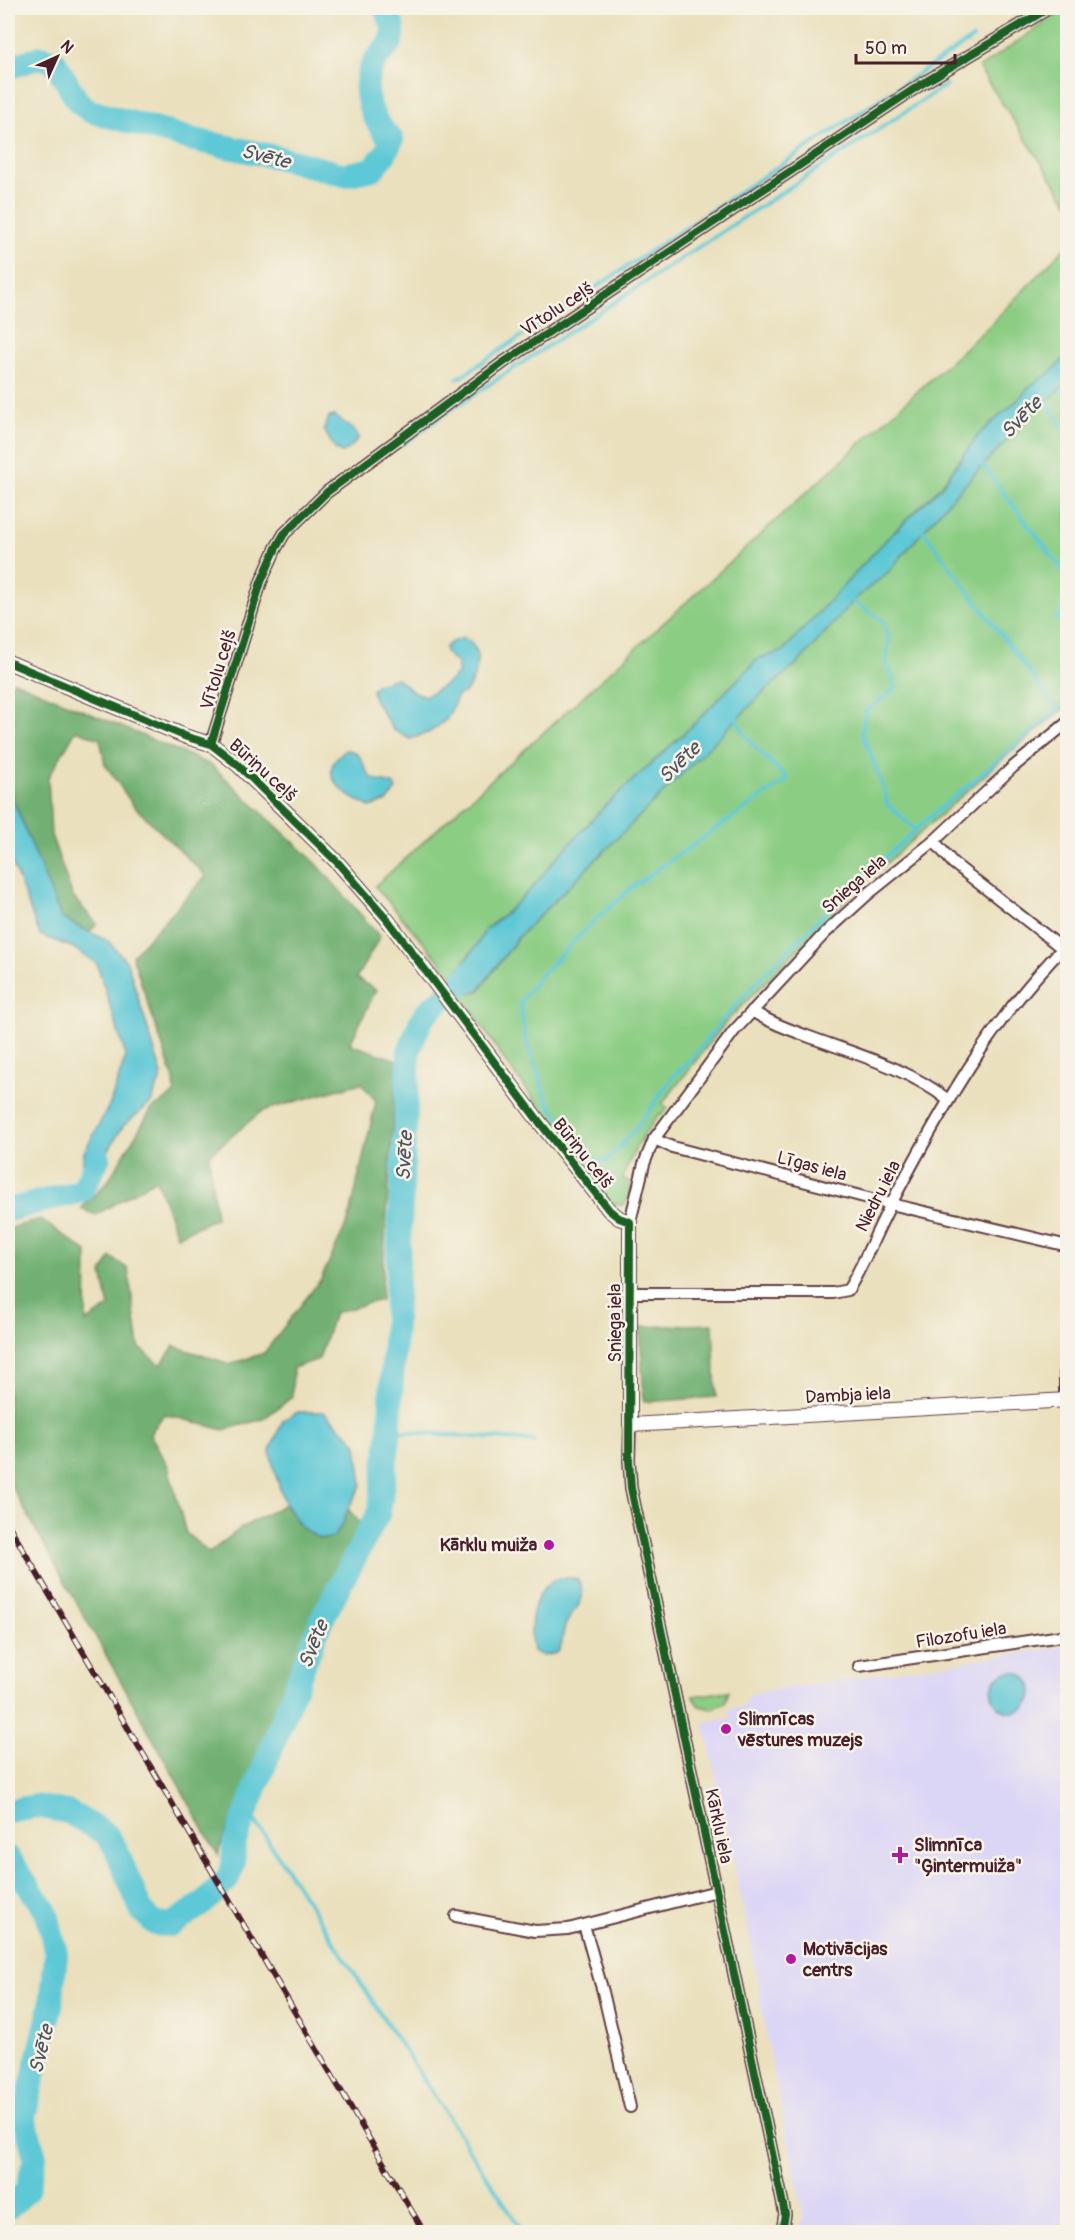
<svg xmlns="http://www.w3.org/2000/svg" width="1075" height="2240" font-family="Pangolin,sans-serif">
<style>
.built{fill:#dcd6f6}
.green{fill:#8ccd84;stroke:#6b7658;stroke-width:1.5}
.forest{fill:#71b072;stroke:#5e684e;stroke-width:1.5}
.water{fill:#5dc8d6;stroke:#547480;stroke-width:1.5}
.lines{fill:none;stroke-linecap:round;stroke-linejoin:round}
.stream{stroke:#5dc8d6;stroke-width:4}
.river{stroke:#5dc8d6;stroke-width:24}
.minor-casing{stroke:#623c41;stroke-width:14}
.tertiary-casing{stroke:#623c41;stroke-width:16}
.minor{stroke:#fff;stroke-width:10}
.tertiary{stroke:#fff;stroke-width:14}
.rail-casing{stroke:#4a1f2b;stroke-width:6}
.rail{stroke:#f7f3e8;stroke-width:4;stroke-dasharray:11;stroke-linecap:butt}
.cycleway-casing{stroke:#f7f3e8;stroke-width:11}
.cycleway{stroke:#1b5e20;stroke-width:8}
.poi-dot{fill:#b5179e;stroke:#f7f3e8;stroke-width:2}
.labels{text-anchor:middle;stroke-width:5;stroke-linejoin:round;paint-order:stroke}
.street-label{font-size:18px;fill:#4a1f2b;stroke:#f7f3e8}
.poi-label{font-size:18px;font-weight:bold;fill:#4a1f2b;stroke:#f7f3e8;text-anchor:start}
.water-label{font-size:20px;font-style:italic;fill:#50525e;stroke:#f7f3e8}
</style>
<rect width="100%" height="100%" fill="#f7f3e8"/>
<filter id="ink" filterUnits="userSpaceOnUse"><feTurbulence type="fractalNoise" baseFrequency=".0167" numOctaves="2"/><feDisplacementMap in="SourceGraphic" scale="12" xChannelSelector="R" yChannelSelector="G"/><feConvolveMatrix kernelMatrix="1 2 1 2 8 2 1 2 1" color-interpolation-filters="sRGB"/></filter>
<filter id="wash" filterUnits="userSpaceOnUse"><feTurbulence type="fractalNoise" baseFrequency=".008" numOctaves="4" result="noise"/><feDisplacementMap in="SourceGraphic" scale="24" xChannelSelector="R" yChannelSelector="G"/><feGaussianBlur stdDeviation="1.35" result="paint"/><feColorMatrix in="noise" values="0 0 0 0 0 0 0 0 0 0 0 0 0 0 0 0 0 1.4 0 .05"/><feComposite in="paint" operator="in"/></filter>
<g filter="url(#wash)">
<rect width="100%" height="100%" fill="#eae0bd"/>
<polygon class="built" points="1067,1646 1067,2232 799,2232 804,2216 767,2040 750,1939 707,1736 704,1730 704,1722 731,1718 729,1709 744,1707 747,1698 753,1693"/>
<g class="green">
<polygon points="1066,8 1068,8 1067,202 979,68"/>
<polygon points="1067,245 1067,356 1050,373 1031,385 1019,399 978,435 941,486 886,540 782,652 759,658 690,728 606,805 552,863 535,885 506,913 486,929 477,945 453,977 375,886 988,327"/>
<path d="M1067,383v323l-64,53 -150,134 -126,128 -65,83 6,4 -6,7 -3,-1 -21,30 -16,34 8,4 -1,16 -6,7c-16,2 -29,-23 -38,-35l3,-1 -81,-105 -46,-70 18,-3 40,-55 246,-245 33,-28 57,-64 33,-27 61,-71 84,-88z"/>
<polygon points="729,1691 725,1703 712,1709 700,1706 693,1696"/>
</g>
<g class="forest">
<polygon points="14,681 211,765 316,863 380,937 356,978 376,990 350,1044 397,1060 381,1300 334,1313 319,1359 293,1368 292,1397 263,1419 224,1430 164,1414 150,1434 168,1466 186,1533 209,1553 241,1528 285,1504 302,1528 343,1523 348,1509 361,1524 337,1572 221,1844 218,1855 8,1480 8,1229 40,1219 87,1252 86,1322 109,1307 102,1273 111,1257 128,1269 139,1347 161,1365 174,1346 230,1364 264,1353 321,1279 349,1219 376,1101 361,1083 262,1111 209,1155 216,1218 177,1236 156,1179 96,1215 81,1209 108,1181 151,1110 175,1093 174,1080 132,956 206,876 133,805 105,764 100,739 76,730 48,778 51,835 73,897 97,924 89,932 61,918 8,787 8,688"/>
<polygon points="713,1324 716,1397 644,1402 640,1327"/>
</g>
<g class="water">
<polygon points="1067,356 1067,383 1033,413 949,501 888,572 855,599 798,663 765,691 519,936 478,991 461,994 453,984 453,977 477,945 486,929 506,913 535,885 552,863 606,805 690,728 759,658 782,652 886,540 941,487 978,435 1019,399 1031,385 1050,373"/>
<polygon points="335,416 353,429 359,437 351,447 342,453 335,449 324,430 329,417"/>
<path d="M463,638c23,8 13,39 3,54l-8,3 -11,24 -17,13 -20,7 -17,-9 -19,-31 -2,-9 5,-6 20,-6 15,13 13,5c13,-6 25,-13 34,-24l-2,-9 -12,-11v-5l7,-5z"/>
<path d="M346,750c18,1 15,17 25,27 7,6 16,4 23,8l2,4 -8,12 -18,6c-23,-10 -59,-34 -24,-57z"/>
<polygon points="8,787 61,918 108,941 127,962 162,1075 151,1103 123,1126 87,1186 80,1189 84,1152 110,1104 126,1056 97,964 72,947 40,935 8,852"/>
<polygon points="298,1412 324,1412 350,1436 357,1445 362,1484 348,1509 343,1523 333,1538 320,1539 302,1528 285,1504 275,1473 270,1451 283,1420"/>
<path d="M567,1577l10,2c14,23 -4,28 -12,47 -4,10 -1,19 -8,27l-14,3 -10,-5c-5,-27 -1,-71 34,-74z"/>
<circle cx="1012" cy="1692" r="20"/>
</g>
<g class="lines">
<g class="stream">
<polyline points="457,379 973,38"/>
<polyline points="1044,399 1068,433"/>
<polyline points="404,444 447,412 946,85"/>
<polyline points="981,463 1068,577"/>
<polyline points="921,528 1058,710"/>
<polyline points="849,599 882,620 889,638 886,664 897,687 866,711 862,732 884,789 887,804 916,830"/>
<polyline points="1056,619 1068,607"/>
<path d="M736,715c6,25 34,46 52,64l-153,106 -38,33 -59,60 -18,25 5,33 23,67 49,59 10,-1 29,-32 37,-52 22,-22 26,-33 47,-52 82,-81"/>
<polyline points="864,877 929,818 1068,702"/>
<polyline points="389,1431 534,1441"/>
<polyline points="248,1810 523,2232"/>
</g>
<g class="river">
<path d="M8,68l32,-11 15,5 23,40 12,9 104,29 87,18 63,17 29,-6 12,-15 7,-14c-21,-20 -35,-52 -17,-79 6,-10 17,-15 18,-27 1,-8 -4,-19 -9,-26"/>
<polyline points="8,1210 82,1191 98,1159"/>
<polyline points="8,1811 36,1806 68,1812 106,1834 116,1849 141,1910 155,1924 171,1925 204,1903 227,1880 233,1866 234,1844 321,1621 379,1512 389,1437 409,1051 421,1020 429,1010 458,987 478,965"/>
<polyline points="8,1857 47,1913 56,1954 51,2006 24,2117 35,2157 27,2190 8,2208"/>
</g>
</g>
</g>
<g filter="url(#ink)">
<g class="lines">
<g class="minor-casing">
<g id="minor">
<polyline points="211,744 261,582 276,548 284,534 327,492 504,362 920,85 1049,8"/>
<polyline points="934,841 953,863 1067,952"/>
<path d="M752,1011c17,11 36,18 55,25 48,18 101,32 141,64"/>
<polyline points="654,1139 672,1147 891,1204 1068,1246"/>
<polyline points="630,1222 644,1164 654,1139 734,1031 825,933 868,894 934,841 1013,767 1068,722"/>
<path d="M630,1293h203l15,-3c17,-28 28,-58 43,-86 49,-93 102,-187 177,-261"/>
<polyline points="1065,1400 1065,1364 1068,1349"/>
<polyline points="630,1425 629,1460 631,1488 785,2214 782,2232"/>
<polyline points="859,1666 1068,1635"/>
<polyline points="456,1916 535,1931 568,1929 717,1891"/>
<polyline points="584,1925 603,1992 630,2107"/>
</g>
</g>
<g class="tertiary-casing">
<polyline id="tertiary" points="8,662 187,737 211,744 238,765 338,863 386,918 537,1119 609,1210 619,1218 630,1222 630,1425 1068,1400"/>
</g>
<use href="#minor" class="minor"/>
<use href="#tertiary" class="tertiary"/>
<g class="rail-casing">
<polyline id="rail" points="8,1524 424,2232"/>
</g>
<use href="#rail" class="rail"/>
<g class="cycleway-casing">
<g id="cycleway">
<polyline points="8,662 187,737 211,744 238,765 338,863 386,918 537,1119 609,1210 619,1218 630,1222 629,1460 631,1488 785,2214 782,2232"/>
<polyline points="211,744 261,582 276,548 284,534 327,492 504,362 920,85 1049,8"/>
</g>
</g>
<use href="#cycleway" class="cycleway"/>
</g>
</g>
<g class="poi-dot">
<circle cx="549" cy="1545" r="6"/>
<circle cx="726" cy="1729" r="6"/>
<path d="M897 1846h6v6h6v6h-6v6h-6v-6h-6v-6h6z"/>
<circle cx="791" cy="1959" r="6"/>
</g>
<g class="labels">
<g class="street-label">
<text transform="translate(557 309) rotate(-33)" y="6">Vītolu ceļš</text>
<text transform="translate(218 670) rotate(-73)" y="6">Vītolu ceļš</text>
<text transform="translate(263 770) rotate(42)" y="6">Būriņu ceļš</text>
<text transform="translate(854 884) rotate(-41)" y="6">Sniega iela</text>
<text transform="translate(583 1153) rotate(51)" y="6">Būriņu ceļš</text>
<text transform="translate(812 1166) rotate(15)" y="6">Līgas iela</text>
<text transform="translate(878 1196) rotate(-63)" y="6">Niedru iela</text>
<text transform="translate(615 1323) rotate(-90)" y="6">Sniega iela</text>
<text transform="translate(848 1395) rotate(-3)" y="6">Dambja iela</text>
<text transform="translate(961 1635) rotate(-9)" y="6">Filozofu iela</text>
<text transform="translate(719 1826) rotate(78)" y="6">Kārklu iela</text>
</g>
<g class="poi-label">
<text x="537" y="1551" text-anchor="end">Kārklu muiža</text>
<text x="738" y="1725">Slimnīcas<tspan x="738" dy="21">vēstures muzejs</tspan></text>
<text x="914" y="1851">Slimnīca<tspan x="914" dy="21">"Ģintermuiža"</tspan></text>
<text x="803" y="1955">Motivācijas<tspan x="803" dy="21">centrs</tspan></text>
</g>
<g class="water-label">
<text transform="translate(266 156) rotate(14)" y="7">Svēte</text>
<text transform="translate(1021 417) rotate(-46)" y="7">Svēte</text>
<text transform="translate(679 762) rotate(-44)" y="7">Svēte</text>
<text transform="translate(404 1156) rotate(-87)" y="7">Svēte</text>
<text transform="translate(313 1644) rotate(-68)" y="7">Svēte</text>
<text transform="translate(41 2049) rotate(-76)" y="7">Svēte</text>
</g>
</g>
<rect width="1075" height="2240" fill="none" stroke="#f7f3e8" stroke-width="30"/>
<g transform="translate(57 57) rotate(45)" stroke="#f7f3e8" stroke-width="4.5" paint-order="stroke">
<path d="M0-4.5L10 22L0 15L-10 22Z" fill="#4a1f2b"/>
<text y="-9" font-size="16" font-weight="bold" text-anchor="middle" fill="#4a1f2b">N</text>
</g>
<path d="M856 54v9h99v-9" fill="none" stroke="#4a1f2b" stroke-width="3"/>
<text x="865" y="54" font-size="18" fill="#4a1f2b" stroke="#f7f3e8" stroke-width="4.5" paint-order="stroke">50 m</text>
</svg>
